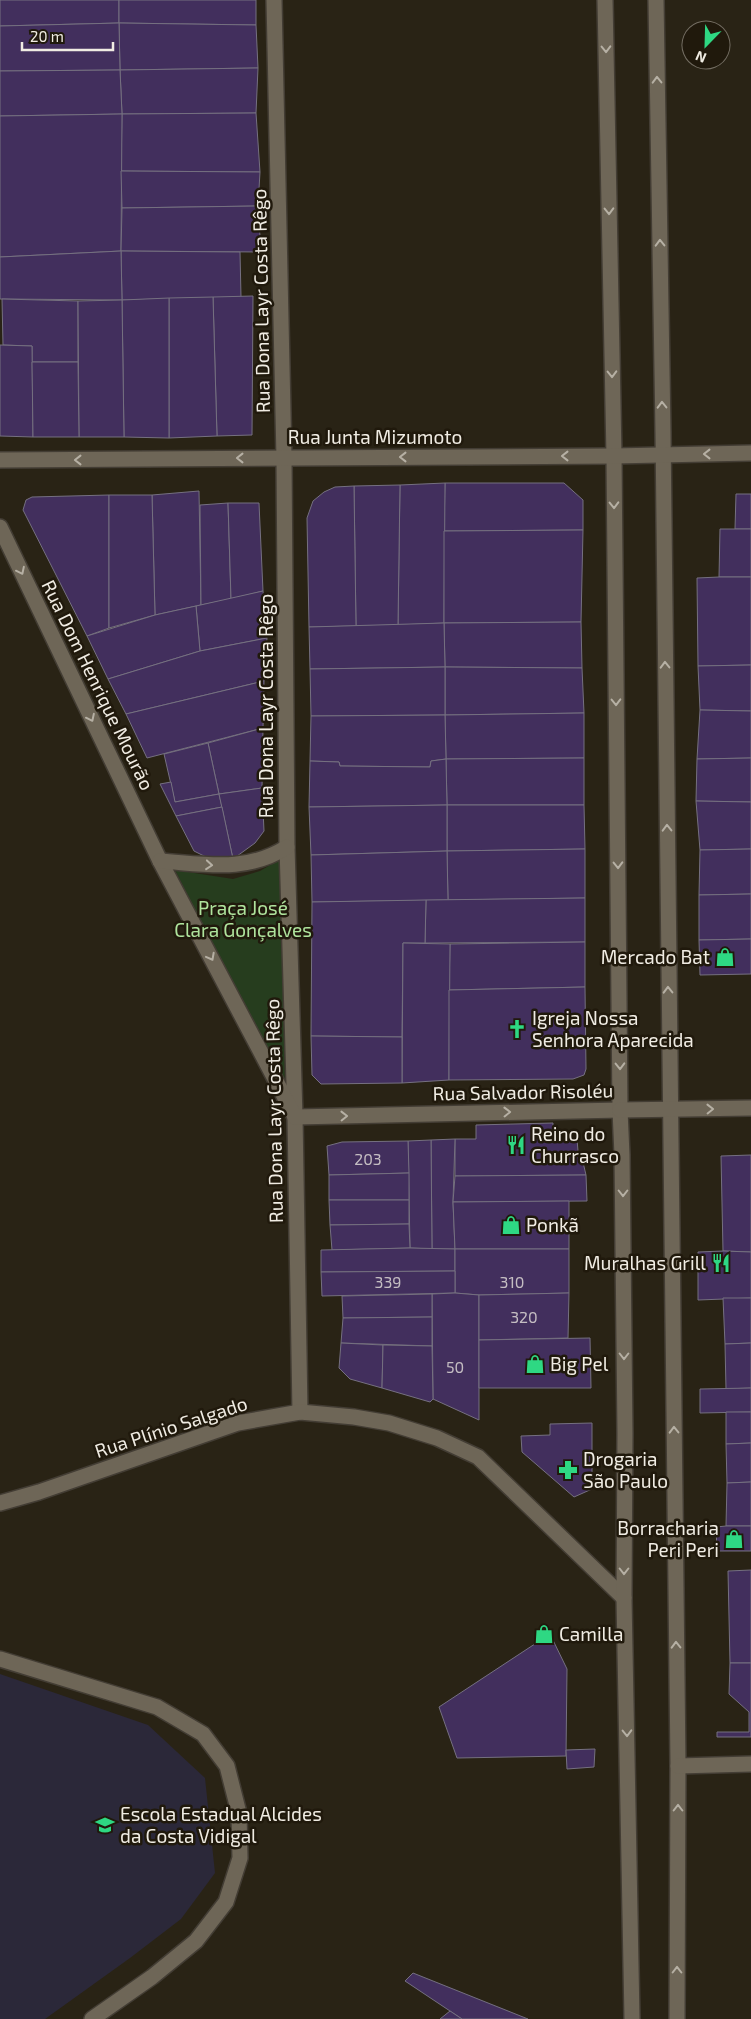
<svg xmlns="http://www.w3.org/2000/svg" width="751" height="2019" font-family="'Exo 2',sans-serif">
<style>
.education{fill:#2b2839}
.green{fill:#263d1e}
.building{fill:#422f5d;stroke:#757080}
.lines{fill:none;stroke-linecap:round;stroke-linejoin:round}
.street-casing{stroke:#433d34;stroke-width:18}
.secondary-casing{stroke:#433d34;stroke-width:18}
.street{stroke:#6e6657;stroke-width:15}
.secondary{stroke:#6e6657;stroke-width:15}
.oneway{stroke:#b6b0a4}
.labels{text-anchor:middle;stroke-width:5;stroke-linejoin:round;paint-order:stroke}
.number-label{font-size:16px;fill:#c4bdc2}
.street-label{font-size:19px;fill:#f0ece3;stroke:#20190c}
.park-label{font-size:19px;fill:#afe49d;stroke:#20190c}
.poi-label{font-size:19px;fill:#f0ece3;stroke:#20190c;text-anchor:start}
</style>
<rect width="100%" height="100%" fill="#292315"/>
<polygon class="education" points="0,1674 148,1725 205,1778 215,1873 181,1919 130,1958 45,2019 0,2019"/>
<polygon class="green" points="282,858 285,1092 175,870 233,879 260,871"/>
<g class="building">
<polygon points="0,0 119,0 119,23 0,26"/>
<polygon points="119,0 256,0 256,25 119,23"/>
<polygon points="119,23 256,25 258,68 120,70"/>
<polygon points="119,23 120,70 0,71 0,26"/>
<polygon points="258,68 256,113 122,114 120,70"/>
<polygon points="120,70 122,114 0,116 0,71"/>
<polygon points="256,113 260,172 121,171 122,114"/>
<polygon points="122,114 121,251 0,257 0,116"/>
<polygon points="121,171 260,172 258,206 122,208"/>
<polygon points="258,206 261,252 121,251 122,208"/>
<polygon points="121,251 240,252 241,297 122,300"/>
<polygon points="121,251 122,300 0,299 0,257"/>
<polygon points="253,296 252,435 217,436 213,297"/>
<polygon points="213,297 217,436 169,438 169,298"/>
<polygon points="169,298 169,438 124,437 122,300"/>
<polygon points="2,299 78,301 78,362 32,362 32,346 3,345"/>
<polygon points="122,300 124,437 79,437 78,301"/>
<polygon points="0,345 32,346 33,437 0,436"/>
<polygon points="32,362 78,362 79,437 33,437"/>
<polygon points="445,483 564,483 583,500 583,530 444,531"/>
<polygon points="445,483 444,623 398,625 400,485"/>
<polygon points="400,485 398,625 356,626 354,486"/>
<polygon points="354,486 356,626 309,627 307,518 313,501 324,492 335,487"/>
<polygon points="199,491 201,605 155,615 152,495"/>
<polygon points="736,494 751,494 751,529 735,529"/>
<polygon points="109,495 109,628 87,636 23,510 26,500 32,497"/>
<polygon points="109,495 152,495 155,615 109,628"/>
<polygon points="228,503 231,599 201,605 200,505"/>
<polygon points="228,503 259,503 263,591 231,599"/>
<polygon points="720,529 751,529 751,577 719,577"/>
<polygon points="583,530 581,622 444,623 444,531"/>
<polygon points="719,577 751,577 751,665 698,666 697,578"/>
<polygon points="263,591 267,638 200,651 196,606"/>
<polygon points="196,606 200,651 108,679 87,636 155,615"/>
<polygon points="581,622 582,668 445,667 444,623"/>
<polygon points="444,623 445,667 310,669 309,627"/>
<polygon points="267,638 264,681 126,714 108,679 200,651"/>
<polygon points="751,665 751,711 700,710 698,666"/>
<polygon points="445,667 582,668 584,713 445,715"/>
<polygon points="445,667 445,715 311,716 310,669"/>
<polygon points="264,681 263,728 147,758 126,714"/>
<polygon points="700,710 751,711 751,758 697,759"/>
<polygon points="584,713 584,758 446,759 445,715"/>
<polygon points="445,715 446,759 431,761 430,767 340,766 339,762 310,761 311,716"/>
<polygon points="263,728 262,788 219,794 208,743"/>
<polygon points="208,743 219,794 175,802 164,754"/>
<polygon points="584,758 584,805 447,805 446,759"/>
<polygon points="751,758 751,802 696,801 697,759"/>
<polygon points="446,759 447,805 309,807 310,761 339,762 340,766 430,767 431,761"/>
<polygon points="171,782 175,802 219,794 222,807 176,816 160,784"/>
<polygon points="262,788 264,831 255,843 233,859 219,794"/>
<polygon points="696,801 751,802 751,849 700,850"/>
<polygon points="447,805 584,805 585,849 447,851"/>
<polygon points="447,805 447,851 311,855 309,807"/>
<polygon points="222,807 233,859 212,860 194,851 176,816"/>
<polygon points="585,849 585,898 448,900 447,851"/>
<polygon points="751,849 751,894 699,895 700,850"/>
<polygon points="447,851 448,900 312,902 311,855"/>
<polygon points="751,894 751,939 699,940 699,895"/>
<polygon points="585,898 585,942 425,943 426,900"/>
<polygon points="426,900 425,943 403,943 402,1037 311,1036 312,902"/>
<polygon points="751,939 751,974 700,975 699,940"/>
<polygon points="585,942 585,987 449,990 450,944"/>
<polygon points="403,943 450,944 449,1080 402,1083"/>
<polygon points="585,987 586,1069 584,1075 573,1079 449,1080 449,990"/>
<polygon points="311,1036 402,1037 402,1083 321,1084 312,1075"/>
<polygon points="553,1123 553,1139 577,1139 578,1151 582,1158 586,1175 455,1176 455,1139 476,1139 476,1125"/>
<polygon points="455,1139 453,1202 455,1249 432,1249 431,1140"/>
<polygon points="431,1140 432,1249 410,1248 408,1141"/>
<polygon points="408,1141 409,1173 329,1175 327,1146 342,1142"/>
<polygon points="751,1155 751,1252 723,1251 721,1156"/>
<polygon points="409,1173 409,1200 329,1200 329,1175"/>
<polygon points="586,1175 587,1201 453,1202 455,1176"/>
<polygon points="329,1200 409,1200 409,1224 330,1225"/>
<polygon points="569,1201 569,1249 455,1249 453,1202"/>
<polygon points="409,1224 410,1248 332,1250 330,1225"/>
<polygon points="410,1248 455,1249 455,1271 321,1272 321,1250"/>
<polygon points="455,1249 569,1249 569,1293 479,1295 455,1293"/>
<polygon points="723,1251 751,1252 751,1298 698,1300 698,1252"/>
<polygon points="455,1271 455,1293 322,1296 321,1272"/>
<polygon points="455,1293 479,1295 479,1420 433,1399 432,1294"/>
<polygon points="569,1293 568,1338 479,1340 479,1295"/>
<polygon points="432,1294 432,1317 343,1318 342,1296"/>
<polygon points="723,1298 751,1298 751,1343 725,1344"/>
<polygon points="432,1317 432,1346 341,1343 343,1318"/>
<polygon points="590,1338 591,1388 479,1388 479,1340"/>
<polygon points="341,1343 383,1345 382,1388 350,1379 339,1368"/>
<polygon points="751,1343 751,1388 726,1389 725,1344"/>
<polygon points="383,1345 432,1346 433,1399 430,1402 382,1388"/>
<polygon points="751,1388 751,1412 700,1413 700,1389"/>
<polygon points="726,1412 751,1412 751,1443 726,1444"/>
<polygon points="592,1423 592,1489 574,1497 522,1452 521,1436 550,1435 550,1424"/>
<polygon points="751,1443 751,1482 727,1483 726,1444"/>
<polygon points="751,1482 751,1526 726,1526 727,1483"/>
<polygon points="726,1526 751,1526 751,1551 717,1551 716,1527"/>
<polygon points="751,1570 751,1663 730,1663 728,1571"/>
<polygon points="550,1634 567,1669 566,1756 457,1758 439,1707"/>
<polygon points="730,1663 751,1663 751,1737 717,1737 717,1732 749,1732 749,1712 729,1694"/>
<polygon points="595,1749 594,1767 567,1769 566,1750"/>
<polygon points="413,1973 528,2019 462,2019 405,1981"/>
<polygon points="450,2011 462,2019 440,2019"/>
</g>
<g class="lines">
<g class="street-casing">
<g id="street">
<polyline points="274,0 284,458 287,847 295,1117 300,1412"/>
<polyline points="0,527 160,861 295,1117 620,1110"/>
<path d="M160,861c46,3 86,12 127,-14"/>
<polyline points="0,1503 39,1492 238,1423 300,1412 354,1417 389,1423 437,1438 478,1457 624,1598"/>
<polyline points="0,1659 157,1707 203,1734 227,1766 239,1813 240,1858 226,1902 196,1941 152,1977 92,2019"/>
</g>
</g>
<g class="secondary-casing">
<g id="secondary">
<polyline points="605,0 614,456 620,1110 622,1155 625,1433 624,1598 632,2019"/>
<polyline points="656,0 663,432 678,1766 677,2019"/>
<polyline points="0,460 614,456 751,453"/>
<polyline points="620,1110 751,1108"/>
<polyline points="678,1766 751,1764"/>
</g>
</g>
<use href="#street" class="street"/>
<use href="#secondary" class="secondary"/>
</g>
<defs><path id="oneway-chevron" d="M-2-3.5L2.5 0L-2 3.5" fill="none" stroke-width="1.6" stroke-linecap="round" stroke-linejoin="round" transform="scale(1.25)"/></defs>
<g class="oneway">
<use href="#oneway-chevron" transform="translate(606 49) rotate(89)"/>
<use href="#oneway-chevron" transform="translate(657 80) rotate(-91)"/>
<use href="#oneway-chevron" transform="translate(609 211) rotate(89)"/>
<use href="#oneway-chevron" transform="translate(660 243) rotate(-91)"/>
<use href="#oneway-chevron" transform="translate(612 374) rotate(89)"/>
<use href="#oneway-chevron" transform="translate(662 405) rotate(-91)"/>
<use href="#oneway-chevron" transform="translate(707 454) rotate(180)"/>
<use href="#oneway-chevron" transform="translate(565 456) rotate(180)"/>
<use href="#oneway-chevron" transform="translate(403 457) rotate(180)"/>
<use href="#oneway-chevron" transform="translate(240 458) rotate(180)"/>
<use href="#oneway-chevron" transform="translate(78 460) rotate(180)"/>
<use href="#oneway-chevron" transform="translate(614 505) rotate(89)"/>
<use href="#oneway-chevron" transform="translate(21 571) rotate(64)"/>
<use href="#oneway-chevron" transform="translate(665 665) rotate(-91)"/>
<use href="#oneway-chevron" transform="translate(616 702) rotate(89)"/>
<use href="#oneway-chevron" transform="translate(91 718) rotate(64)"/>
<use href="#oneway-chevron" transform="translate(667 828) rotate(-91)"/>
<use href="#oneway-chevron" transform="translate(209 865) rotate(5)"/>
<use href="#oneway-chevron" transform="translate(618 865) rotate(89)"/>
<use href="#oneway-chevron" transform="translate(211 957) rotate(62)"/>
<use href="#oneway-chevron" transform="translate(668 990) rotate(-91)"/>
<use href="#oneway-chevron" transform="translate(620 1066) rotate(89)"/>
<use href="#oneway-chevron" transform="translate(710 1109) rotate(-1)"/>
<use href="#oneway-chevron" transform="translate(507 1112) rotate(-1)"/>
<use href="#oneway-chevron" transform="translate(344 1116) rotate(-1)"/>
<use href="#oneway-chevron" transform="translate(623 1193) rotate(90)"/>
<use href="#oneway-chevron" transform="translate(624 1356) rotate(90)"/>
<use href="#oneway-chevron" transform="translate(674 1430) rotate(-91)"/>
<use href="#oneway-chevron" transform="translate(624 1571) rotate(90)"/>
<use href="#oneway-chevron" transform="translate(676 1645) rotate(-91)"/>
<use href="#oneway-chevron" transform="translate(627 1733) rotate(89)"/>
<use href="#oneway-chevron" transform="translate(678 1808) rotate(-90)"/>
<use href="#oneway-chevron" transform="translate(677 1970) rotate(-90)"/>
</g>
<defs>
<g id="shop-bare" transform="scale(1.5)"><path d="M-5-2.5h2.3a2.7 3.5 0 0 1 5.4 0H5L5.5 6h-11ZM-1.5-2.5h3a1.5 2.3 0 0 0-3 0Z" fill="#2ed883" stroke="#20190c" stroke-width="2.5" paint-order="stroke"/></g>
<g id="church-bare" transform="scale(1.5)"><path d="M-1.2-6h2.4v3.5h3.3v2.4h-3.3V6h-2.4V-.1h-3.3v-2.4h3.3Z" fill="#2ed883" stroke="#20190c" stroke-width="2.5" paint-order="stroke"/></g>
<g id="restaurant-bare" transform="scale(1.5)"><path d="M-5-6h1v4h1v-4h1v4h1v-4h1v5L-1.5 .5V6h-2V.5L-5-1ZM5-6V6H3V1.5H1.5Q1.5-4 5-6Z" fill="#2ed883" stroke="#20190c" stroke-width="2.5" paint-order="stroke"/></g>
<g id="pharmacy-bare" transform="scale(1.5)"><path d="M-2-6h4v4h4v4h-4v4h-4v-4h-4v-4h4Z" fill="#2ed883" stroke="#20190c" stroke-width="2.5" paint-order="stroke"/></g>
<g id="school-bare" transform="scale(1.5)"><path d="M0-5L7-2L0 1L-7-2ZM-4 1L0 2.5L4 1V4Q0 6-4 4Z" fill="#2ed883" stroke="#20190c" stroke-width="2.5" paint-order="stroke"/></g>
</defs>
<g fill-rule="evenodd">
<use href="#shop-bare" x="725" y="957"/>
<use href="#church-bare" x="517" y="1029"/>
<use href="#restaurant-bare" x="516" y="1145"/>
<use href="#shop-bare" x="511" y="1225"/>
<use href="#restaurant-bare" x="721" y="1263"/>
<use href="#shop-bare" x="535" y="1364"/>
<use href="#pharmacy-bare" x="568" y="1470"/>
<use href="#shop-bare" x="734" y="1539"/>
<use href="#shop-bare" x="544" y="1634"/>
<use href="#school-bare" x="105" y="1825"/>
</g>
<g class="labels">
<g class="number-label">
<text x="368" y="1165">203</text>
<text x="388" y="1288">339</text>
<text x="512" y="1288">310</text>
<text x="524" y="1323">320</text>
<text x="455" y="1373">50</text>
</g>
<g class="street-label">
<text transform="translate(261 301) rotate(-91)" y="7">Rua Dona Layr Costa Rêgo</text>
<text x="375" y="444">Rua Junta Mizumoto</text>
<text transform="translate(98 685) rotate(64)" y="7">Rua Dom Henrique Mourão</text>
<text transform="translate(266 706) rotate(-90)" y="7">Rua Dona Layr Costa Rêgo</text>
<text transform="translate(523 1092) rotate(-1)" y="7">Rua Salvador Risoléu</text>
<text transform="translate(274 1111) rotate(-91)" y="7">Rua Dona Layr Costa Rêgo</text>
<text transform="translate(171 1427) rotate(-18)" y="7">Rua Plínio Salgado</text>
</g>
<g class="park-label">
<text x="243" y="915">Praça José<tspan x="243" dy="22">Clara Gonçalves</tspan></text>
</g>
<g class="poi-label">
<text x="710" y="964" text-anchor="end">Mercado Bat</text>
<text x="532" y="1025">Igreja Nossa<tspan x="532" dy="22">Senhora Aparecida</tspan></text>
<text x="531" y="1141">Reino do<tspan x="531" dy="22">Churrasco</tspan></text>
<text x="526" y="1232">Ponkã</text>
<text x="706" y="1270" text-anchor="end">Muralhas Grill</text>
<text x="550" y="1371">Big Pel</text>
<text x="583" y="1466">Drogaria<tspan x="583" dy="22">São Paulo</tspan></text>
<text x="719" y="1535" text-anchor="end">Borracharia<tspan x="719" dy="22">Peri Peri</tspan></text>
<text x="559" y="1641">Camilla</text>
<text x="120" y="1821">Escola Estadual Alcides<tspan x="120" dy="22">da Costa Vidigal</tspan></text>
</g>
</g>
<g transform="translate(706 45) rotate(203)"><circle r="24" fill="#20190c" stroke="#736d62"/>
<path d="M0-4L9 19L0 12L-9 19Z" fill="#2ed883"/>
<text y="-8" font-size="14" font-weight="bold" text-anchor="middle" fill="#f0ece3">N</text>
</g>
<path d="M22 42v8h91v-8" fill="none" stroke="#f0ece3" stroke-width="2.5"/>
<text x="30" y="42" font-size="15" fill="#f0ece3" stroke="#20190c" stroke-width="4" paint-order="stroke">20 m</text>
</svg>
